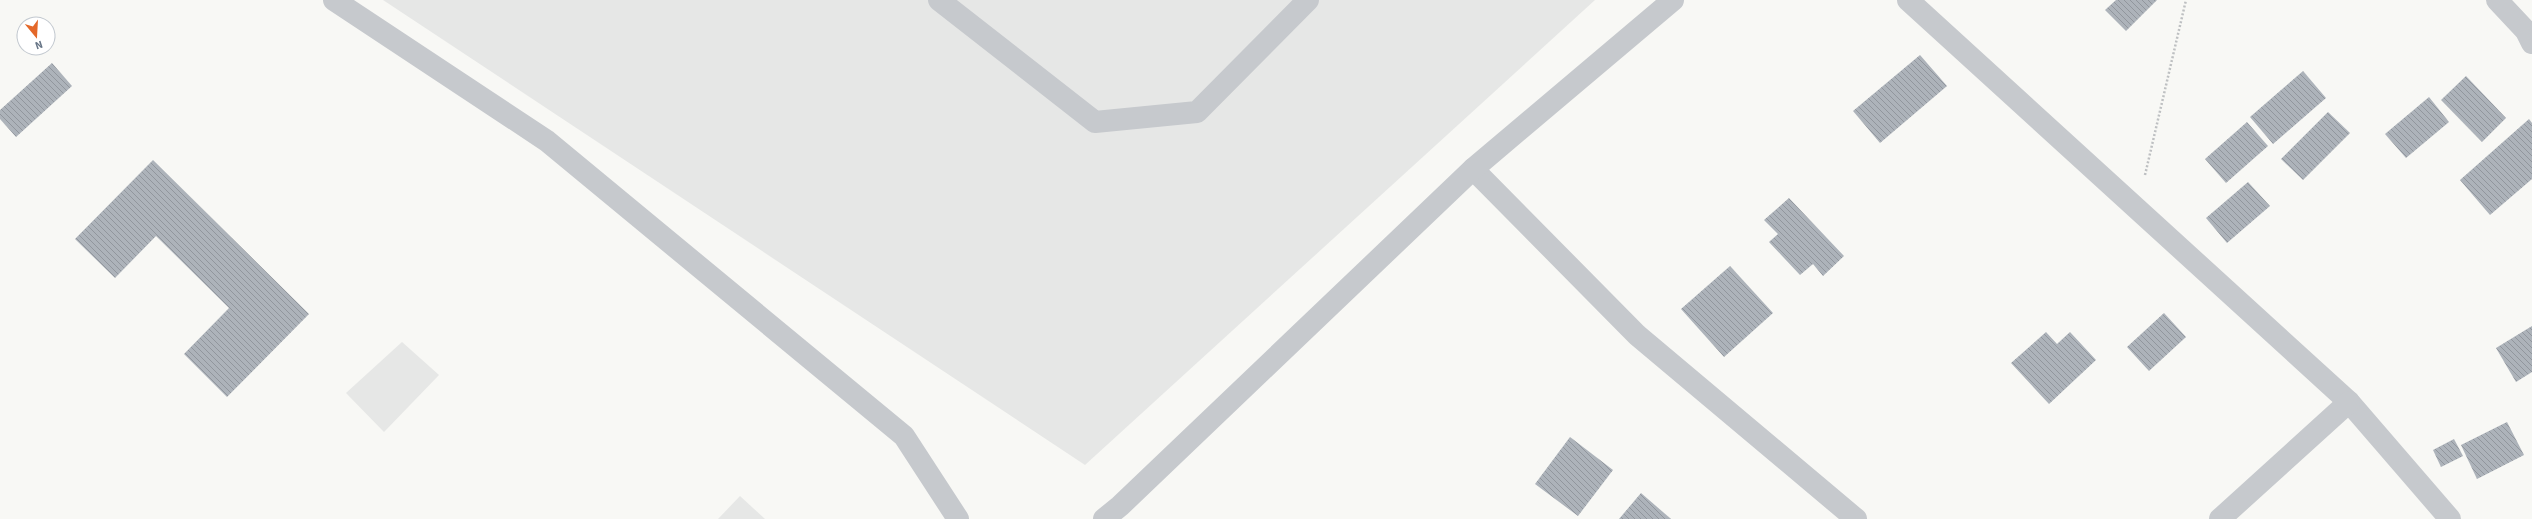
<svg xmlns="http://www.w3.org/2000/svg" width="2532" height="519" font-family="'Source Sans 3',sans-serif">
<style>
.built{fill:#e6e7e6}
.building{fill:url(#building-back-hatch)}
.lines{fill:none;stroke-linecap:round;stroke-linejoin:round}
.path{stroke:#bec0c2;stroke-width:2.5;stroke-dasharray:2 2;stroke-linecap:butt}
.street{stroke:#c6c9cd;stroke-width:22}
</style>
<defs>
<pattern id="building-back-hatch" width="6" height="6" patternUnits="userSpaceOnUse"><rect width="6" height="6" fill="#adb3ba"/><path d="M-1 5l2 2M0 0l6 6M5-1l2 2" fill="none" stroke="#91969d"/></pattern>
</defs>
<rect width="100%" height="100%" fill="#f8f8f5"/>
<g class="built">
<polygon points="383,0 1595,0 1085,465"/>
<polygon points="402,342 439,375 384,432 346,393"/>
<polygon points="740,496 765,519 718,519"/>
</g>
<g class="building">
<polygon points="2116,0 2157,0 2126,31 2105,10"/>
<polygon points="1920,55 1947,86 1880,143 1853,111"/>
<polygon points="52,63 72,86 16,137 0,119 0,110"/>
<polygon points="2303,71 2326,98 2273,144 2250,117"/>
<polygon points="2466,76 2506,118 2482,142 2441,100"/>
<polygon points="2429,97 2449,122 2406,158 2385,134"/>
<polygon points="2328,112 2350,133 2303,180 2281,159"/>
<polygon points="2529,119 2532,123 2532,179 2490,215 2460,180"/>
<polygon points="2247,122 2268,146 2226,183 2205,159"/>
<polygon points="153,160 309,314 227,397 184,354 229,308 156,236 115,278 75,239"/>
<polygon points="2248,182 2270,206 2227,243 2206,218"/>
<polygon points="1789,198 1844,256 1823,276 1813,264 1800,275 1769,242 1778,234 1764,220"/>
<polygon points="1730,266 1773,313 1724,357 1681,309"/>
<polygon points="2164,313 2186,337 2149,371 2127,347"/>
<polygon points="2532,326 2532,372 2516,382 2496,348"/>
<polygon points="2046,332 2057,344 2070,332 2096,360 2049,404 2011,363"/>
<polygon points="2507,422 2524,455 2477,479 2461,445"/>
<polygon points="1570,437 1613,470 1578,516 1535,484"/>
<polygon points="2454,439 2463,456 2441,467 2433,450"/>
<polygon points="1641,493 1671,519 1619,519"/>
</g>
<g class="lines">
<polyline class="path" points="2145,175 2186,0"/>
<g class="street">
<polyline points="334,0 547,141 904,436 958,519"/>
<polyline points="939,0 1095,122 1197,112 1308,0"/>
<polyline points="1908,0 2349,402 2450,519"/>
<polyline points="2497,0 2526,31 2532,43"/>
<polyline points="1473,169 1637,335 1856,519"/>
<polyline points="1104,519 1120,506 1473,169 1673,0"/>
<polyline points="2220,519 2349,402"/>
</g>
</g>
<g transform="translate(36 36) rotate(162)"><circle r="19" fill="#ffffff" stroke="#c2c8cf"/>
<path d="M0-3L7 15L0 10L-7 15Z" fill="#e46829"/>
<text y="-6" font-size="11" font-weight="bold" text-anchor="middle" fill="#677586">N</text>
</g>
</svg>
